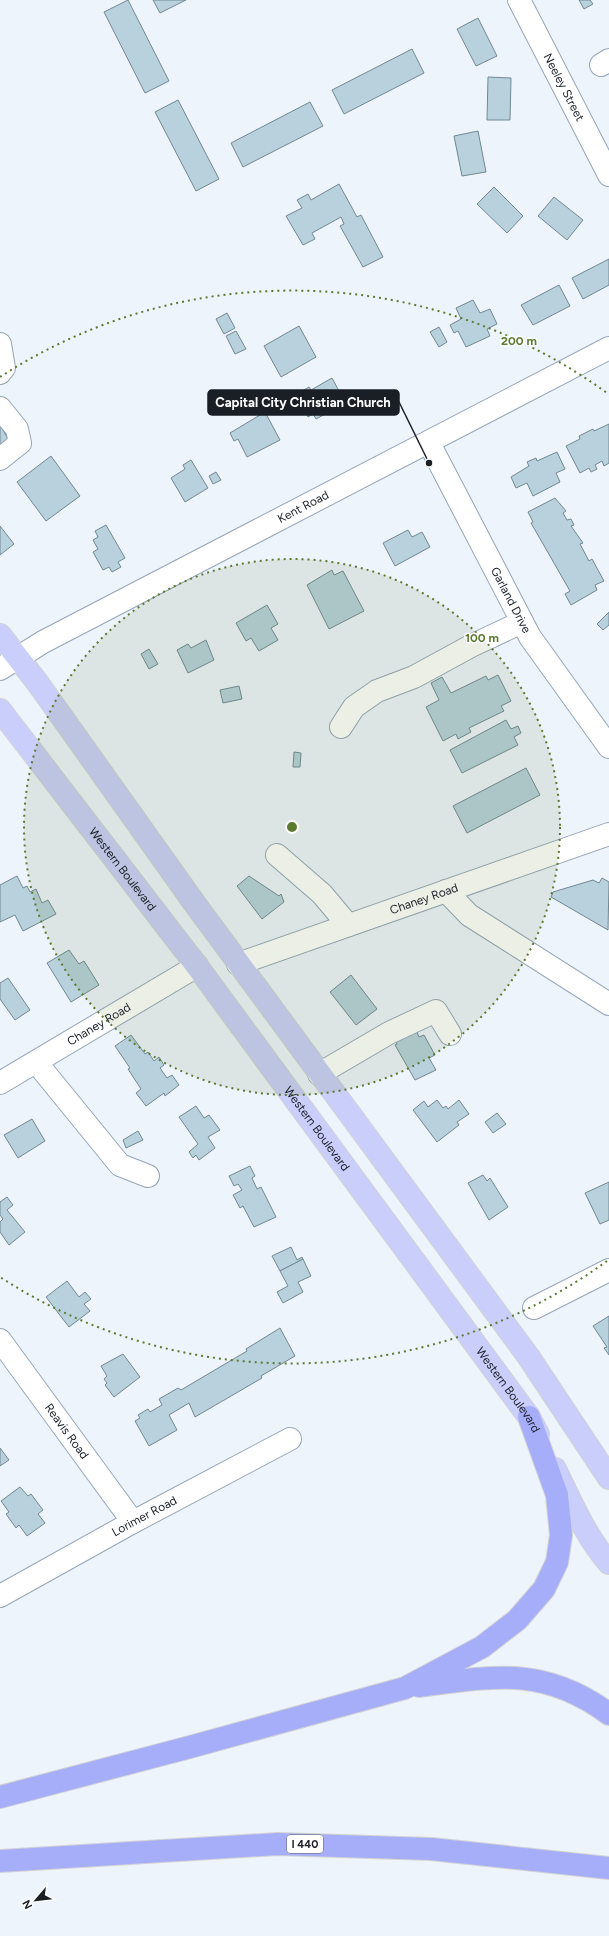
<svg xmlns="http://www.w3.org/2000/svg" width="609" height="1936" font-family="Figtree,sans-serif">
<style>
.building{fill:#b8d1dd;stroke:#718893}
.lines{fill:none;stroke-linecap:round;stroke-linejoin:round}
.minor-casing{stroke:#96a5b7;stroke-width:24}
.major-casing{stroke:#d1d2d4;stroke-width:24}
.highway-casing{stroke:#d1d2d4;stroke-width:24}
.minor{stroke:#fff;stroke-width:22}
.major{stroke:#cacefb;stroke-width:22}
.highway{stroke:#a7aef9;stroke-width:22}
.ring{fill:none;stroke:#5b7a30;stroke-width:2;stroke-dasharray:2 4}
.labels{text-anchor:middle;stroke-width:3;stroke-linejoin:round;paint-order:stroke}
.shield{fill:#fff;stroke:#5f6267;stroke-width:1}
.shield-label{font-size:11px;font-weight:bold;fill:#1a1f26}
.street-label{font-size:12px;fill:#1a1f26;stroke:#fff}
.centre{fill:#5b7a30;stroke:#fff;stroke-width:2}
.ring-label{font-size:12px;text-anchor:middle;font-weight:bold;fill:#5b7a30;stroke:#fff;stroke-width:3;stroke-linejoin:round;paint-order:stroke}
.leader{fill:none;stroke:#1a1f26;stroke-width:1.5}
.callout-dot{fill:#1a1f26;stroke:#fff;stroke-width:1.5}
.callout{fill:#1a1f26;stroke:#1a1f26;stroke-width:1.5}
.callout-label{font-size:13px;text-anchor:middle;font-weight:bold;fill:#fff}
</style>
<rect width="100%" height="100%" fill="#eef4fc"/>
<g class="building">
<polygon points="128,0 169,81 145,93 104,12"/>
<polygon points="153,0 186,0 160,13"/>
<polygon points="579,0 590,0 593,4 584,9"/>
<polygon points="478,18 497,56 476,66 457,29"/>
<polygon points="412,49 424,73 344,114 332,90"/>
<polygon points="488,77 511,78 510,120 487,120"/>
<polygon points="178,100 219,179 196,191 155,112"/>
<polygon points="310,102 323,126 243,167 231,143"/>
<polygon points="478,131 486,172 462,176 454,136"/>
<polygon points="339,184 357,217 361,215 383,257 363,267 340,226 344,224 341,217 312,233 315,239 303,245 286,216 302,208 297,200 308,194 311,200"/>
<polygon points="494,187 523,216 507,233 477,204"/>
<polygon points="554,197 583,220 567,240 538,216"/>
<polygon points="609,259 609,285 583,299 572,278"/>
<polygon points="559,285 570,306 533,325 521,305"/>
<polygon points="473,300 480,313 490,309 497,324 487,329 490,336 466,347 458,331 454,333 450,325 461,319 456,308"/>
<polygon points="227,313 235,328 224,334 216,319"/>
<polygon points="299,326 316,357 281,377 264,346"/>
<polygon points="439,327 447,342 439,347 430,332"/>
<polygon points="236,331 246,349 235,354 226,336"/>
<polygon points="332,378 347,406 333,414 331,411 316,419 313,414 308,417 297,397 303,394 302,391 309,387 311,390"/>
<polygon points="265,412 280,440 247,457 238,439 234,441 230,433"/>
<polygon points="609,424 609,463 604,466 602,461 595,465 597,469 591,472 589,468 580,473 566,446 580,439 579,436 593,429 594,431"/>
<polygon points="0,425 11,444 0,450"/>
<polygon points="557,452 565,469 556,473 560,482 533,496 527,483 516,488 511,477 529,466 527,462 536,458 537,461"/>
<polygon points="51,456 80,496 46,521 17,482"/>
<polygon points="191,460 208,488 185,502 171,478 185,469 183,465"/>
<polygon points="216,472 221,480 213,484 209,476"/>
<polygon points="555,498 566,511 563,513 567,520 571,519 574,525 571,526 583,543 580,544 589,561 592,559 604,581 595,585 597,590 571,605 565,594 570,591 531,523 533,522 528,512"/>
<polygon points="106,525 125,558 118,562 121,567 112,572 109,567 103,570 93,552 98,549 93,540 98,537 95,531"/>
<polygon points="0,526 14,544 0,555"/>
<polygon points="408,530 412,537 422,532 430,547 395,566 383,543"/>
<polygon points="332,570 334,575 343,571 364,611 329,629 307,585"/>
<polygon points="267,605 278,624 271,628 278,640 259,651 251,638 246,641 236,623"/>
<polygon points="609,612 609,625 603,630 597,624"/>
<polygon points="206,640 214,660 188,673 177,650 188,644 191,648"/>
<polygon points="149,649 158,664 149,669 141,654"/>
<polygon points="498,675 511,701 501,706 504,711 469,728 471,732 458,739 456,734 443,741 426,707 439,700 431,683 442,677 451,693 486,676 488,680"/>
<polygon points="239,686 242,699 223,703 220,690"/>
<polygon points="506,720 511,729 518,726 521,733 514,737 518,745 462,773 450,750"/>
<polygon points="294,752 301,753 300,767 293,767"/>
<polygon points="526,768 540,795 467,833 453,806"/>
<polygon points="17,876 23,888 27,886 30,892 36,889 42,903 48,900 56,914 23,931 15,915 0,922 0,885"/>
<polygon points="249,876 279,896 281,894 284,902 262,919 237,886"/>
<polygon points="602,878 609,882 608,930 551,897 553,892 593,880 599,883"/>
<polygon points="69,950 79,964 84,961 99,985 71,1002 47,963"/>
<polygon points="351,975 377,1009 356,1025 330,992"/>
<polygon points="8,978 30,1010 15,1020 0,999 0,983"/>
<polygon points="414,1025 419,1037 424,1035 435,1055 429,1058 436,1070 415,1080 395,1045 397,1044 393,1036"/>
<polygon points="131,1035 145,1054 148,1052 154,1061 159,1057 164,1065 160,1068 167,1078 172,1075 179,1085 165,1096 164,1093 146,1106 136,1093 141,1089 128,1069 130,1068 115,1046"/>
<polygon points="437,1100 443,1108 446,1106 448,1109 459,1100 469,1114 457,1122 459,1125 437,1142 413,1110 424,1101 428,1107"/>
<polygon points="196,1106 204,1118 209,1115 220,1130 208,1137 215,1148 199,1160 196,1155 193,1158 189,1152 198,1144 179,1117"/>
<polygon points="497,1113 506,1124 493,1133 485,1122"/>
<polygon points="32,1119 45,1141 18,1158 4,1135"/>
<polygon points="138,1131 143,1140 126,1148 123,1140"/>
<polygon points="250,1166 255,1176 252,1178 257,1189 261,1187 276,1217 254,1227 243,1206 240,1208 233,1195 242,1190 238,1184 234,1186 229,1176"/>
<polygon points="483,1175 487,1181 490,1178 508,1207 489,1220 468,1183"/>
<polygon points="609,1182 609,1220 600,1224 585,1193"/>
<polygon points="7,1197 13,1205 7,1210 25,1232 9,1245 0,1232 0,1222 3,1219 0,1215 0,1202"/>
<polygon points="291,1247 297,1260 302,1257 303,1259 280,1271 272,1256"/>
<polygon points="303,1259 311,1276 298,1282 303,1292 283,1303 277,1292 288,1286 280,1271"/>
<polygon points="67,1281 79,1297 85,1292 91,1299 84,1304 90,1311 69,1327 46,1297"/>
<polygon points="609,1316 609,1355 604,1348 607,1347 593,1326"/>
<polygon points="280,1328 295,1356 261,1376 262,1378 195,1417 189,1403 169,1415 177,1430 149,1446 135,1421 140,1418 138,1415 148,1409 150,1412 162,1405 159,1399 178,1388 181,1390 247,1351 246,1349"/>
<polygon points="123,1354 140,1377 114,1397 105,1385 107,1383 104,1379 107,1376 101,1366"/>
<polygon points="0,1448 9,1460 0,1466"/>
<polygon points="20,1487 28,1496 31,1494 43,1510 38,1514 45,1523 27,1536 19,1525 16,1528 6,1514 9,1512 1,1501"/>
</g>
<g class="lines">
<g class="minor-casing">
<g id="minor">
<path id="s1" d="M519,0l90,175"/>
<polyline points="601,65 609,60"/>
<polyline points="0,344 4,368 0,373"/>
<polyline points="0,408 17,429 20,443 0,459"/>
<path id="s2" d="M429,443l101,194 79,110"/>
<path id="s3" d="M0,669l43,-27 566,-294"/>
<polyline points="341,727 354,707 377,691 414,677 471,646 522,622"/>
<polyline points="277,855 322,894 348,925"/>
<polyline points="446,891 469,915 609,1004"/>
<path id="s4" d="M238,964l371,-130"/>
<polyline points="36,1062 120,1165 148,1176"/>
<polyline points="319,1074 389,1033 436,1011 450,1034"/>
<path id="s5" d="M0,1083l197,-117"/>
<polyline points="534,1308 609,1270"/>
<path id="s6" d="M0,1340l133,182"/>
<path id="s7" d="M0,1596l133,-74 157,-83"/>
</g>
</g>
<g class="major-casing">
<g id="major">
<polyline points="0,635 37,682 195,904 528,1356 609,1478"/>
<path id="s8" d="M0,710l197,256 332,451 9,17"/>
<path d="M555,1469c16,32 30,67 54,94"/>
</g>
</g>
<g class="highway-casing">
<g id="highway">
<path d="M419,1686c75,-10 125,-20 190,28"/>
<polyline points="0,1797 190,1747 405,1688 482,1647 517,1620 544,1589 557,1562 561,1535 557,1495 529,1417"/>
<polyline points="0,1861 278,1844 431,1849 609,1868"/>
</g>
</g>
<use href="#minor" class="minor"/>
<use href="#major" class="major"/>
<use href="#highway" class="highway"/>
</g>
<circle cx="292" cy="827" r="268" fill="#5b7a30" fill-opacity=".12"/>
<g class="ring">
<circle cx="292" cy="827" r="268"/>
<path d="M607 1261A536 536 0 0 1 0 1277M0 377A536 536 0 0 1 607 393"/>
</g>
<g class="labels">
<rect class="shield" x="287" y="1835" width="36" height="18" rx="3"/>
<g class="shield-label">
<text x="305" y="1848">I 440</text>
</g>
<g class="street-label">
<text dy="4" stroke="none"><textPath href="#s1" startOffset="98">Neeley Street</textPath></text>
<text dy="4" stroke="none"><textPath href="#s3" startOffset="344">Kent Road</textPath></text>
<text dy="4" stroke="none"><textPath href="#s2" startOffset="177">Garland Drive</textPath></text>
<text dy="4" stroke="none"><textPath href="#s8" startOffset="201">Western Boulevard</textPath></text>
<text dy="4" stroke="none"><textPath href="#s4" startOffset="197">Chaney Road</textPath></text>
<text dy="4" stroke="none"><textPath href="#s5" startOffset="115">Chaney Road</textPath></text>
<text dy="4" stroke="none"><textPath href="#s8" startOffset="525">Western Boulevard</textPath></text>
<text dy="4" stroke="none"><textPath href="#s8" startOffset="849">Western Boulevard</textPath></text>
<text dy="4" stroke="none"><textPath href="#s6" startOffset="113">Reavis Road</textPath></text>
<text dy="4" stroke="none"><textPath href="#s7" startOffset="165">Lorimer Road</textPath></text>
</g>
</g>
<circle cx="292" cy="827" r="6" class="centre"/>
<g class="ring-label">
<text x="519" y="345">200 m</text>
<text x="482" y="642">100 m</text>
</g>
<path class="leader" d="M429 463L399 402"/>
<circle class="callout-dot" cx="429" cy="463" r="4"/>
<rect class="callout" x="208" y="390" width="191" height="25" rx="4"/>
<g class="callout-label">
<text x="303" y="407">Capital City Christian Church</text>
</g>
<g transform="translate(36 1900) rotate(242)" stroke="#ffffff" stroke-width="3" paint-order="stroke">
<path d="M0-3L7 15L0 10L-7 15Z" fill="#1a1f26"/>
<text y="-6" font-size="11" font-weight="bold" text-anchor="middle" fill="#1a1f26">N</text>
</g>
</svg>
